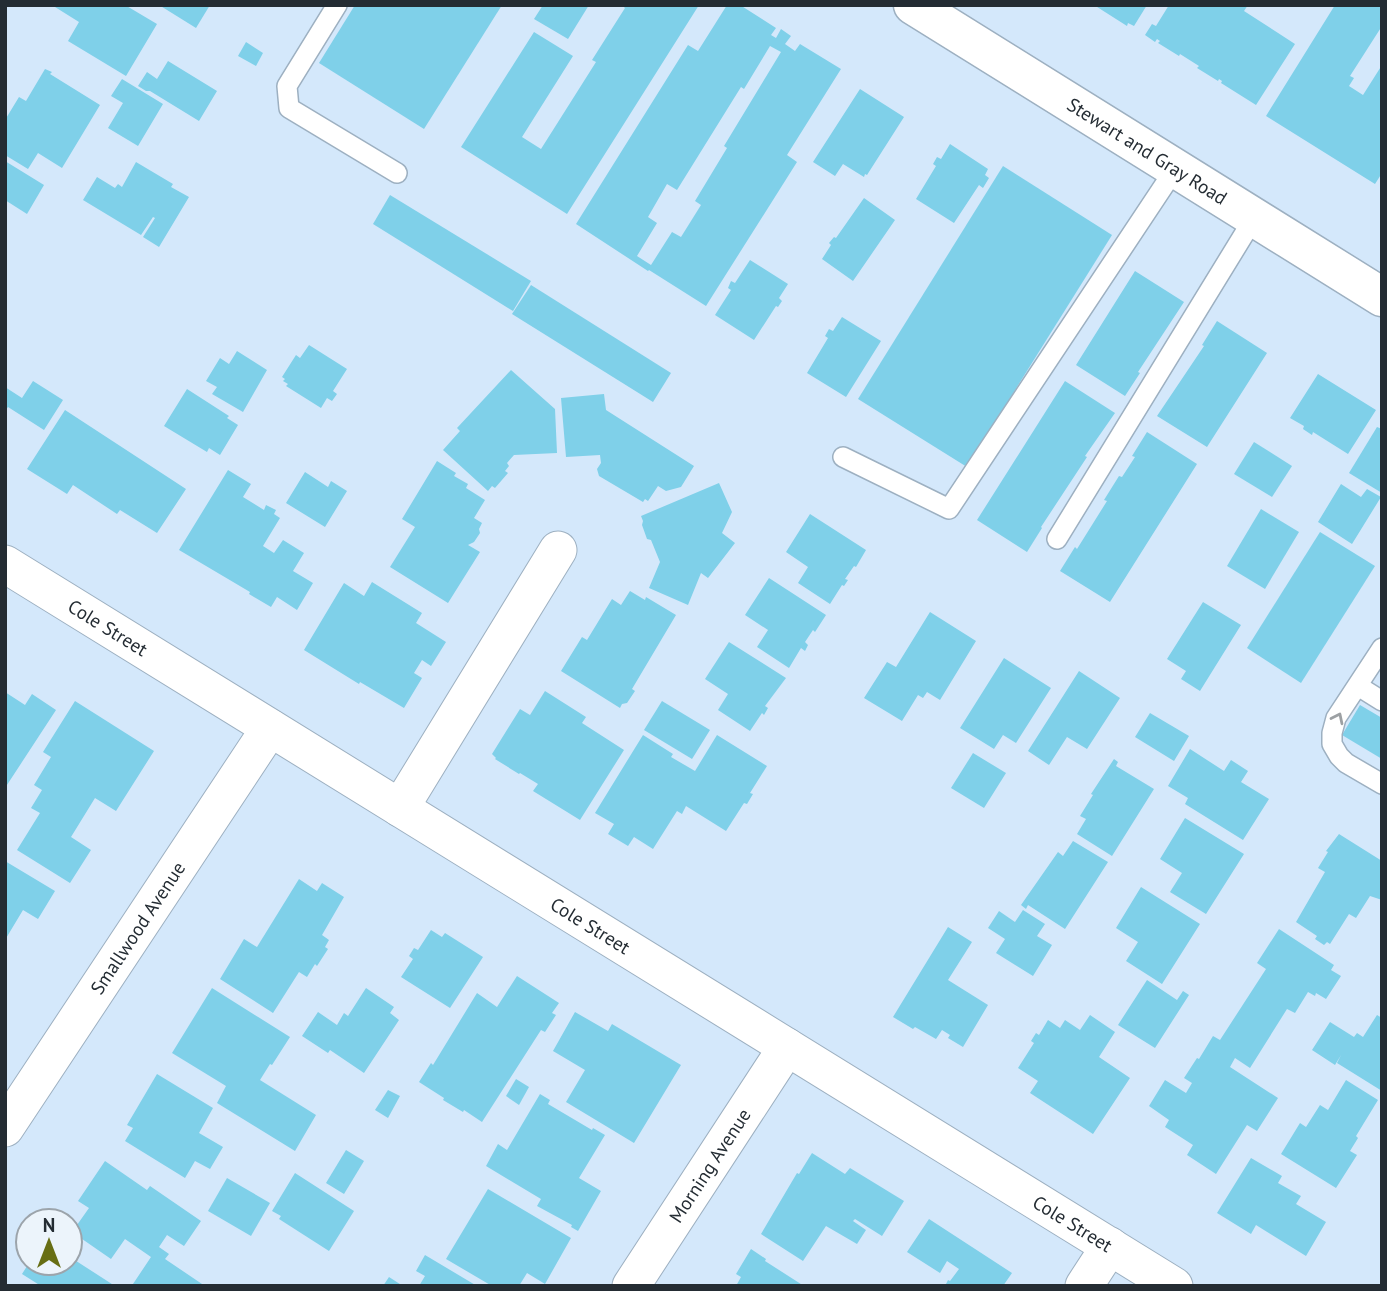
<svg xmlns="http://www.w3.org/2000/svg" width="1387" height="1291" font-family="'PT Sans',sans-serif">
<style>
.building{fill:#7fd0e9;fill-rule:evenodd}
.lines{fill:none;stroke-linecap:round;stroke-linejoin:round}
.lane-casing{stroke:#9db0c1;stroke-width:22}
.street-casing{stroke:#9db0c1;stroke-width:39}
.secondary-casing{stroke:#9db0c1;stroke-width:41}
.lane{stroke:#fff;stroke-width:19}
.street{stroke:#fff;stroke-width:37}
.secondary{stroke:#fff;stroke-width:38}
.oneway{stroke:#9ca0a3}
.labels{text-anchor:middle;stroke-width:5;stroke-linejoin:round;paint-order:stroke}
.street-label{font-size:19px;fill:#242c33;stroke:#ecf4fb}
</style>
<rect width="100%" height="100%" fill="#d4e8fb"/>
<g class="building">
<polygon points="56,5 125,5 157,24 126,76 68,41 79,22 55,7"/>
<polygon points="159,5 210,5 196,28"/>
<polygon points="355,5 502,5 424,129 319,63"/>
<polygon points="543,5 589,5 568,39 534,19"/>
<polygon points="622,5 699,5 567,214 461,147 534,32 573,56 522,137 541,149 596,62 592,60 625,8"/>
<path d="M727,5h13l36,23 -5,7 5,3 5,-9 10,7 -6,8 10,7 5,-7 41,25 -54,86 10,7 -91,144 -57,-36 -1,1 -72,-47 112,-179 10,6zM770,46l11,6 -57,94 3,2 -32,53 6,4 -20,32 -9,-5 -21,33 -14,-9 20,-33 -9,-6 19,-33 10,6 64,-103 3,2z"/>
<polygon points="1094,5 1147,5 1134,26 1128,23 1127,26"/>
<polygon points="1169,5 1248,5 1244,11 1295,44 1256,105 1221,83 1222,81 1219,79 1218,81 1197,68 1199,66 1180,54 1179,56 1158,43 1160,41 1157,39 1155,42 1145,35 1152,24 1156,26"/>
<polygon points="1335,5 1382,5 1382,26 1350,76 1354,78 1349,86 1363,95 1382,65 1382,173 1375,184 1266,116"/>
<polygon points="246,42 263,53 256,66 238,56"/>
<polygon points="168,61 217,91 199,121 150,91 146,91 138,86 147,72 157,79"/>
<polygon points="45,69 52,72 50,74 100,105 62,168 38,153 28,169 5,155 5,120 19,97 26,101"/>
<polygon points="122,79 163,104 138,146 108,128 123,103 111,96"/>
<polygon points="860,89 904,117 867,175 865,174 864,177 843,164 835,176 813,162"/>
<polygon points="950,144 988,169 985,175 989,178 983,188 979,185 954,223 916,199 936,166 933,164 937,157 941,159"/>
<polygon points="5,161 44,185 27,214 5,200"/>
<polygon points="136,162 173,184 171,187 189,197 159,247 143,237 155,218 153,217 141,235 83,200 97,177 115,188 118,184 122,187"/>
<polygon points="1003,166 1112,235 967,467 858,399"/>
<polygon points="390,195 531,281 513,311 373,224"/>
<polygon points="864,198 895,220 853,281 822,259 831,245 829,243 834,237 836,238"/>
<polygon points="750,260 788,284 779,298 782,301 778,307 776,306 754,340 715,315 731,290 728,288 731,281 735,283"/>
<polygon points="1135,271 1184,302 1138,372 1140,373 1125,396 1076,365"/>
<polygon points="531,285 671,373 653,402 512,314"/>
<polygon points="842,317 881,341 846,397 807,373 828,338 825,336 829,329 833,331"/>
<polygon points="1217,321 1267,353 1207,447 1157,416 1204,346 1202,345"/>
<polygon points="309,345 347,369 333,391 337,394 332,401 327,398 321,408 286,386 288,384 283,381 285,379 282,377 296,355 300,358"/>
<polygon points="237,351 267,370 243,412 212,394 217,387 206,381 220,358 229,364"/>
<polygon points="511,370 555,409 557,453 514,455 507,463 509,466 505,471 508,473 495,488 492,486 488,491 443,450 460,431 457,428"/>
<polygon points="1318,374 1376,410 1348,454 1313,432 1312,435 1303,429 1304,426 1290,418"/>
<polygon points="33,381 63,400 44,430 8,407 5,411 5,387 22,398"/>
<polygon points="1065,381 1115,413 1085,456 1087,457 1041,527 1042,528 1027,552 977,520"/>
<polygon points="187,389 229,416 227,418 238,425 220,455 209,448 207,452 164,426"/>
<polygon points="604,394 606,410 694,466 681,487 666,491 658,486 648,501 645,499 643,502 599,476 597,469 601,463 600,455 566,457 561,398"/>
<polygon points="65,410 186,489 157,533 120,510 117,514 73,485 67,494 27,469"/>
<polygon points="1377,427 1382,429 1382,493 1349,473"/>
<polygon points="1147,432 1197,464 1110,602 1060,571 1075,547 1077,549 1107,501 1104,500 1119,476 1122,477 1135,457 1132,456"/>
<polygon points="1254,442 1292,466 1272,497 1234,474"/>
<polygon points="437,461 456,473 454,476 468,484 466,488 485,500 474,518 482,523 479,529 480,533 474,542 468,545 480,552 448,603 390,567 415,527 402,519"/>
<polygon points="228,470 251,484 243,497 264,510 266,505 276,510 274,514 280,518 263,546 274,553 283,540 304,553 293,571 313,583 297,610 277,597 271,607 249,594 250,592 179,550"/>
<polygon points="305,472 328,487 331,481 347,491 325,527 286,503"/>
<polygon points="719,483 732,512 722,533 735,543 708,578 701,573 688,605 649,588 660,562 651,540 647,539 642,525 643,521 641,516"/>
<polygon points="1341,484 1361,497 1367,489 1381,497 1352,544 1318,522"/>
<polygon points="1261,509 1299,532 1265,589 1227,566"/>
<polygon points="810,514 866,550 856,567 854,566 845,579 848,580 844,586 842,585 830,604 798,583 808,567 786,552"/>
<polygon points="1320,532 1375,566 1301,683 1247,648"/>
<polygon points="769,578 826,615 815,632 813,630 805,642 808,645 805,651 801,648 789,668 757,647 768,630 745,615"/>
<polygon points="372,582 422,613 416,623 446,642 431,666 422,660 414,673 422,678 404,708 360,682 359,684 304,650 344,583 364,596"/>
<polygon points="630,591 645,600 646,597 676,615 632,689 635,691 627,703 622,704 620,708 561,671 582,637 587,640 612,599 621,605"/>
<polygon points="1203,602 1241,625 1200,691 1181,679 1186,671 1167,659"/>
<polygon points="930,612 976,641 940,700 927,692 923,698 918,695 902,721 864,698 887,662 896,667"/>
<polygon points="729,642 786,678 765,706 768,708 764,715 762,713 750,731 718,710 728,694 705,679"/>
<polygon points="1004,658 1051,688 1016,743 1003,735 994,749 960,728"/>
<polygon points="1079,671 1120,698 1087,749 1067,737 1049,765 1028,751"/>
<polygon points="545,691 586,717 582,723 624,750 580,820 533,791 538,784 520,773 519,774 495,759 496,758 492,754 520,709 530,715"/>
<polygon points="5,692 25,705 32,694 56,710 5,788"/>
<polygon points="75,701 154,751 116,811 95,798 71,837 91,850 70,883 17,850 40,813 31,808 42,790 34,785 51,757 43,752"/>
<polygon points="662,701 710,730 692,759 644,730"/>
<polygon points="1360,705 1382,718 1382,759 1342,735"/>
<polygon points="1150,713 1189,736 1174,761 1135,737"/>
<polygon points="643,735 673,754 671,757 695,771 717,735 767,766 750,793 753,794 747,804 744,803 726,831 686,806 682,814 677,811 653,849 634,837 628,846 608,834 614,824 595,813"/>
<polygon points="1190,749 1224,771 1231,760 1248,771 1241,782 1269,799 1243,840 1185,804 1188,798 1168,786"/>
<polygon points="973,753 1006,773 984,808 951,788"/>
<polygon points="1114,759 1118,762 1116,766 1154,789 1112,856 1077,834 1086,819 1080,816 1093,795 1091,794"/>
<polygon points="1185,818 1244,854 1206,914 1170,892 1182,873 1160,859"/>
<polygon points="1339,834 1382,861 1382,900 1370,896 1356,918 1349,914 1330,944 1327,942 1324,945 1315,939 1317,936 1296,922 1325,872 1318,868 1328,852 1326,851"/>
<polygon points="1073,841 1108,862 1065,929 1028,905 1026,909 1021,905 1058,852 1063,856"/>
<polygon points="5,861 55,891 38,919 23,910 5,940"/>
<polygon points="299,879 317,891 322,883 344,897 322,935 329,940 325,947 328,949 317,966 315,964 307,977 299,972 273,1013 220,979 244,939 257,947"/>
<polygon points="1141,887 1200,924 1162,984 1126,961 1138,942 1116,928"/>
<polygon points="1023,910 1045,924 1037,936 1052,945 1033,976 996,953 1005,939 988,928 999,911 1015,922"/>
<polygon points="948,927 972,942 948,980 988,1005 963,1047 948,1038 950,1035 942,1030 936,1039 915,1027 913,1029 893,1017"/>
<polygon points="1279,929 1334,965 1331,970 1341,976 1326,999 1316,993 1315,996 1308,992 1295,1013 1287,1009 1250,1068 1235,1058 1230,1067 1278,1098 1257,1131 1247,1125 1216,1174 1187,1155 1193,1145 1165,1127 1169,1120 1149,1106 1165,1080 1186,1093 1192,1083 1184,1078 1197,1058 1199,1059 1213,1036 1220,1040 1266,969 1257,963"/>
<polygon points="431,930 442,937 445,933 483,957 450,1008 401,977 413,959 409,956 414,948 418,950"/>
<polygon points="517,976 559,1003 552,1013 556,1015 545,1032 541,1030 482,1122 464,1110 463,1112 443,1100 444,1098 419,1082 431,1063 433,1065 477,993 497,1007"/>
<polygon points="1147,980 1177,1000 1183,991 1189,995 1155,1048 1118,1025"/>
<polygon points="212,988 290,1037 272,1065 270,1064 260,1080 316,1115 295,1151 217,1103 226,1086 172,1053"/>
<polygon points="366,988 394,1007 390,1013 399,1020 364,1073 330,1050 328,1053 302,1036 318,1012 337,1025 344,1013 348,1016"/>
<polygon points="575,1012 608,1031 612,1024 681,1065 634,1143 566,1102 585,1070 553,1051"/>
<polygon points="1090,1015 1115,1032 1099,1057 1130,1078 1093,1134 1030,1093 1038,1081 1018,1068 1034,1043 1031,1041 1036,1033 1039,1035 1048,1020 1060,1028 1065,1020 1080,1030"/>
<polygon points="1377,1015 1382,1018 1382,1091 1337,1063 1341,1055 1335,1065 1312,1050 1330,1022 1354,1037 1357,1033 1363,1037"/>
<polygon points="157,1074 213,1108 199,1133 223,1147 210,1169 195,1161 185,1178 125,1141 133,1128 127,1125"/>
<polygon points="516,1079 529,1087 519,1105 506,1096"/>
<polygon points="1346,1080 1378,1100 1356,1136 1358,1138 1350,1151 1357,1155 1336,1188 1281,1154 1300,1123 1306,1127 1320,1105 1328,1110"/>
<polygon points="388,1090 400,1096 388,1118 375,1110"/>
<polygon points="540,1094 550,1100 548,1104 592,1130 593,1128 605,1135 579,1178 601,1191 578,1231 571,1227 572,1225 537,1206 541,1199 486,1166 498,1144 507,1150"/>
<polygon points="346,1150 364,1161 344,1194 326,1183"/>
<polygon points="812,1153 845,1174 850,1168 904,1201 882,1236 855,1219 853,1221 866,1230 857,1244 826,1226 803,1261 761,1234 797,1173 799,1174"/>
<polygon points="1251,1158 1282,1176 1278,1183 1301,1196 1296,1204 1326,1222 1306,1256 1256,1225 1251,1234 1217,1213"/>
<polygon points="105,1161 147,1190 150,1186 201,1221 184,1246 167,1235 159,1247 169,1254 165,1259 205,1286 136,1286 133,1284 151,1257 125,1239 111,1259 72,1232 89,1208 78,1201"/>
<polygon points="295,1173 354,1211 329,1251 279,1219 281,1216 272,1211"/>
<polygon points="227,1178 270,1203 251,1236 208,1211"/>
<polygon points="488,1189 571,1238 545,1284 527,1273 519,1286 492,1286 446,1259"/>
<polygon points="929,1219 1012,1273 1003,1286 945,1286 948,1280 950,1281 959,1269 947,1261 940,1273 907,1252"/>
<polygon points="751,1249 766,1259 765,1261 804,1286 736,1286 741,1277 736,1274"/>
<polygon points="425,1255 477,1286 419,1286 425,1276 416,1271"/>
<polygon points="70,1257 115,1286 41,1286 22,1274 29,1263 70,1263"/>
<polygon points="389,1277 403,1286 383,1286"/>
</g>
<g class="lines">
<g class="lane-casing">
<g id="lane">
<polyline points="337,5 287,86 289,108 397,173"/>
<polyline points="843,457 949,509 1175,169"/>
<polyline points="1057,539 1254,218"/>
<polyline points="1382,648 1336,718 1332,733 1332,744 1339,756 1346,763 1382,784"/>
<polyline points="1358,686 1382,701"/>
</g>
</g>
<g class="street-casing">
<g id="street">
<path id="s1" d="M5,564l1169,722"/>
<polyline points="400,808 558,550"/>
<path id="s2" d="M5,1128l265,-400"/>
<path id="s3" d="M631,1286l156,-239"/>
<polyline points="1084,1286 1110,1246"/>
</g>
</g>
<g class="secondary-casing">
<g id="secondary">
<path id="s4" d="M913,5l469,292"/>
</g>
</g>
<use href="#lane" class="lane"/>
<use href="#street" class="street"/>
<use href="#secondary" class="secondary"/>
</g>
<defs><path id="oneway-chevron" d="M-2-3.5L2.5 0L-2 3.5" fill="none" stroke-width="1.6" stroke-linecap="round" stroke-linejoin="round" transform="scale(1.75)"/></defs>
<use class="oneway" href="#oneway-chevron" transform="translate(1338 718) rotate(-64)"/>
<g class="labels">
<g class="street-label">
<text dy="7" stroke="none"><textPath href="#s4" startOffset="276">Stewart and Gray Road</textPath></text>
<text dy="7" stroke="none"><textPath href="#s1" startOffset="121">Cole Street</textPath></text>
<text dy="7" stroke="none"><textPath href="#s1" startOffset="688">Cole Street</textPath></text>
<text dy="7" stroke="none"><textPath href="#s2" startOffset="240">Smallwood Avenue</textPath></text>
<text dy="7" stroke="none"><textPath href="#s3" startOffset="144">Morning Avenue</textPath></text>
<text dy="7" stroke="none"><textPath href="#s1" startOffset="1255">Cole Street</textPath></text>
</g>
</g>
<rect width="1387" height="1291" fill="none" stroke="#242c33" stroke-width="14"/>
<g transform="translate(49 1242)"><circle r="33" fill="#ecf4fb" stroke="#9ca4ab" stroke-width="2"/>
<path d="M0-5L12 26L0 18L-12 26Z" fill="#676e14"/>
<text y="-10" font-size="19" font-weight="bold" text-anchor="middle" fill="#242c33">N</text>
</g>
</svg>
